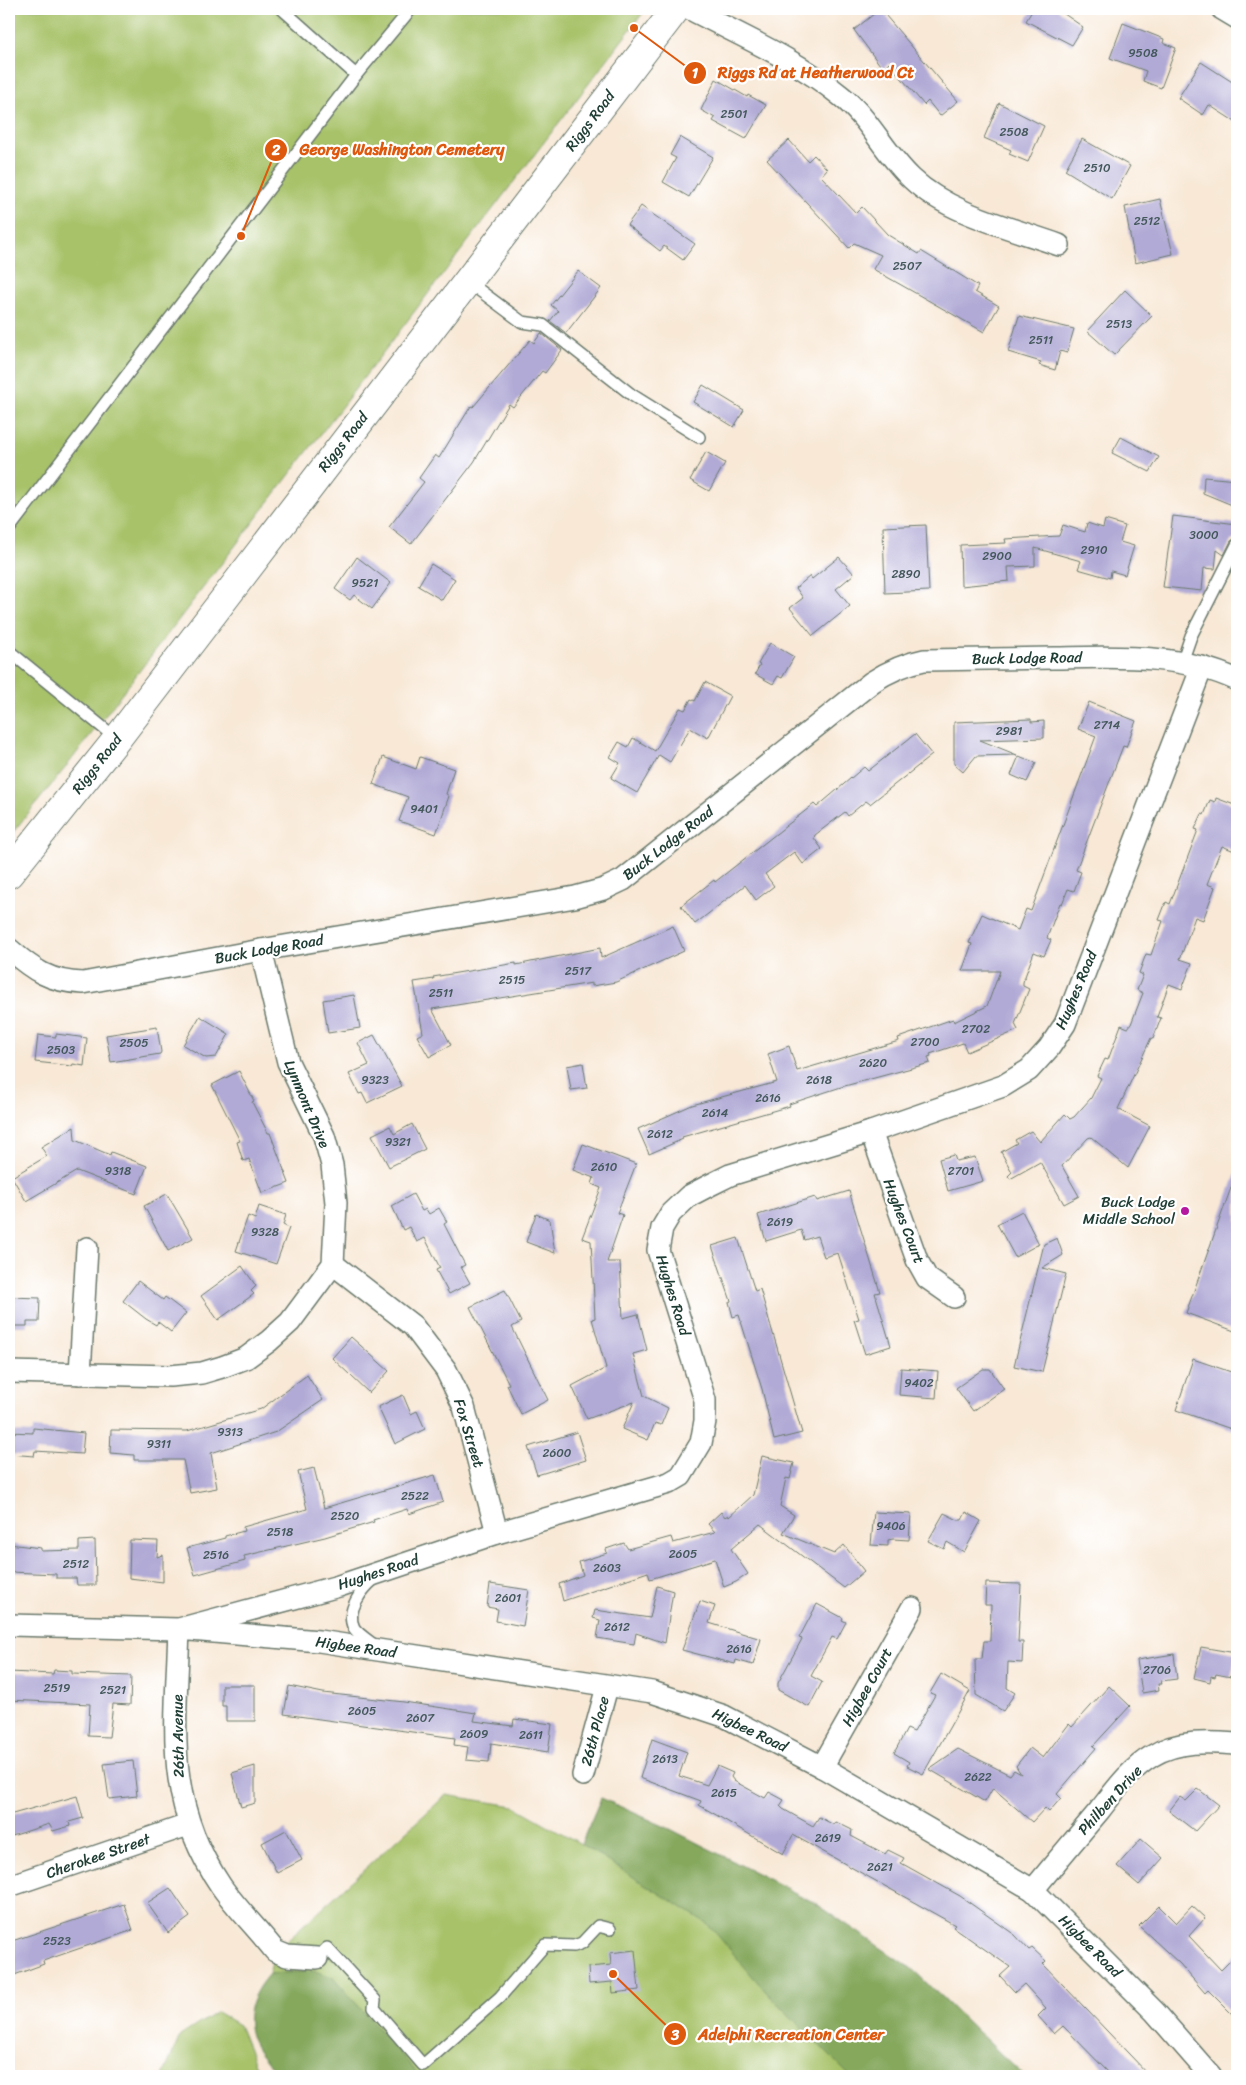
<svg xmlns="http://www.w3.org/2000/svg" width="1246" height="2085" font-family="Sriracha,sans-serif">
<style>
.green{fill:#a7c269;stroke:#63804e}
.forest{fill:#85a85d;stroke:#527248}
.building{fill:#b1aad6}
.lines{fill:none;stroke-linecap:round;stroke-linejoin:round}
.service-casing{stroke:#6b796c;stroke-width:14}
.minor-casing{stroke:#6b796c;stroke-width:24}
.secondary-casing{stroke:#6b796c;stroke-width:30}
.service{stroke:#fff;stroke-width:11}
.minor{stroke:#fff;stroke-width:21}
.secondary{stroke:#fff;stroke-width:28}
.poi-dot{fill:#b5179e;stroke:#fff;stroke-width:2}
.labels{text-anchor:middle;stroke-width:4.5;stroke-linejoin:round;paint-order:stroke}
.number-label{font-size:12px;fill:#44585c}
.street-label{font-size:15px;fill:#1f3d34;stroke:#fff}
.poi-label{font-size:15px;fill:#1f3d34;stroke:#fff;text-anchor:end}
.leader{fill:none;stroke:#de580e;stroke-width:2}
.callout-dot{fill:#de580e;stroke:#fff;stroke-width:2}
.mark-label{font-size:15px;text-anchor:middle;font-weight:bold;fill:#fff}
.callout-label{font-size:16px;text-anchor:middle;font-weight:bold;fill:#de580e;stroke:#fff;stroke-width:4.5;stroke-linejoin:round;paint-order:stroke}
</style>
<rect width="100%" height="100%" fill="#fff"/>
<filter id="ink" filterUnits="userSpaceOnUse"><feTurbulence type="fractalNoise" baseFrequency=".02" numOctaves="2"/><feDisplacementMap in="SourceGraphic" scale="10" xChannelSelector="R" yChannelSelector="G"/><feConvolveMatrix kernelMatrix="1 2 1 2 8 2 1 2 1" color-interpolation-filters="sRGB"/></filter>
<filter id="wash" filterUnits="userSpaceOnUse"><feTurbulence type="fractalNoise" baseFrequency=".0096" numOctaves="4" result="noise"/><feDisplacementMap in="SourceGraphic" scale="20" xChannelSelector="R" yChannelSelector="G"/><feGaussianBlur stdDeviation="1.12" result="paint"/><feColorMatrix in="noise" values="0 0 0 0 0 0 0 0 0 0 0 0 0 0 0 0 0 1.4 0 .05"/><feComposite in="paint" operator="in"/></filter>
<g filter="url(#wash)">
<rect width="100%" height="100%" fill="#f8e8d5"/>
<g class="green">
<polygon points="9,9 646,9 66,767 9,837"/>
<polygon points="446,1795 514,1806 581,1844 601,1798 670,1829 815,1903 912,1969 1024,2076 359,2076 269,1974 275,1951"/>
<polygon points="217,2012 239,2025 260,2076 163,2076 180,2036"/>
</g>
<g class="forest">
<polygon points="601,1798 670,1829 815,1903 912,1969 1024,2076 850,2076 767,1993 708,1924 581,1844"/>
<path d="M315,1971l18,6 87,99h-142c-6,-8 -13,-16 -19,-24 -19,-28 -10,-56 10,-78z"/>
</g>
<g id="blocks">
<g class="building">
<polygon points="880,9 958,101 940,116 928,101 924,105 889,63 883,69 854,30"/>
<polygon points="1033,9 1057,9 1083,27 1072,45 1026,21"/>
<polygon points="1123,23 1164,39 1163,43 1176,48 1161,88 1143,81 1146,71 1110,58"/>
<polygon points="1201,62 1237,85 1237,123 1209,105 1203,115 1178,98"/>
<polygon points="716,79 747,97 748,95 766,105 746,139 713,121 715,118 701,110"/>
<polygon points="999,103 1044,126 1028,162 1009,154 1011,150 984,138"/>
<polygon points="680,137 713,157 689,197 663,182 676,158 670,155"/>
<polygon points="1082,139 1130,166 1112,199 1065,170"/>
<polygon points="789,140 808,161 814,155 827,169 821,176 856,213 862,207 888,235 919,254 921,251 978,286 975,292 999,306 984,332 873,269 881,255 854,243 849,248 767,160"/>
<polygon points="1160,199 1173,254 1135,263 1125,207"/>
<polygon points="641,206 695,244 683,260 664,246 660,251 627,225"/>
<polygon points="578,271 601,288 566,333 550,321 558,311 551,305"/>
<polygon points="1125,290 1152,316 1114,355 1087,331"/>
<polygon points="1019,316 1074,329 1067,353 1060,351 1055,370 1039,365 1041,362 1008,352"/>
<polygon points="541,333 562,350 545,373 542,371 513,407 509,404 474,462 411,544 389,527 424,482 419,478 435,455 439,458 471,406 473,407 530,340 534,343"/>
<polygon points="703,385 744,410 734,427 693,402"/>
<polygon points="1121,437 1159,457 1150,472 1112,453"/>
<polygon points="706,452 725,463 709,491 690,480"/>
<polygon points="1204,477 1237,480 1237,507 1203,493"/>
<polygon points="1173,516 1237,524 1237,538 1231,541 1224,555 1217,550 1215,569 1204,568 1202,591 1163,587"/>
<polygon points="1105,520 1125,526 1120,542 1134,546 1125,575 1111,571 1110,578 1078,569 1081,561 1035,548 1035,566 1008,567 1009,581 961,586 960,545 1006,543 1005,539 1059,536 1063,525 1085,532 1087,523 1103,528"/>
<polygon points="926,525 929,591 885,593 883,527"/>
<polygon points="357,557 391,583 372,609 354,595 350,600 335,589"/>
<polygon points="839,557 854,574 836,589 850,606 813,636 790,608 803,598 796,588 810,576 812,579"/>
<polygon points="431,564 455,579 442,600 418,586"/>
<polygon points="770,643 794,657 782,678 778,676 773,684 755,674 760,665 758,664"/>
<polygon points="705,682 730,696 708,738 690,728 670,762 659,755 637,793 611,778 620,763 610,757 619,742 628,747 633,738 655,751 680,708 685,710 691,699 695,701"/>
<polygon points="1089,702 1136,721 1126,747 1123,746 1076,870 1081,872 1074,891 1068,889 1062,904 1060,903 1047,938 1051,940 1044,956 1034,952 1023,982 1023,986 1029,989 1015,1024 1018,1030 967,1052 963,1043 930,1054 931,1056 928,1057 930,1063 841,1087 789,1104 790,1106 682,1137 683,1139 649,1154 638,1129 692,1105 777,1082 768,1054 789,1046 797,1071 899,1041 898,1038 953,1019 954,1022 987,1006 1000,971 962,971 972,944 969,943 982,914 1018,930 1026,909 1031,911 1096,736 1078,729"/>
<polygon points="1031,719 1031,722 1044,721 1044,738 980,740 1017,755 976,756 963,772 954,764 954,722"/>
<polygon points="915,734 932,755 870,804 866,801 848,816 845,812 815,835 814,838 822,849 803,864 794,852 765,874 774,886 756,900 745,885 695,924 681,906 714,880 715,882 814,804 817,807 864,767 868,771"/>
<polygon points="1019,756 1036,763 1027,782 1011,775"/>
<polygon points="383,757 416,769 420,757 454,769 446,794 449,796 436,834 399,821 408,797 373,784"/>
<polygon points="1216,798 1237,806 1237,852 1222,846 1207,884 1215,887 1203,920 1195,917 1180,959 1192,963 1182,989 1169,984 1157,1017 1161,1018 1153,1039 1151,1038 1145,1051 1118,1109 1150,1126 1128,1168 1091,1137 1088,1138 1062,1166 1079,1196 1064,1204 1040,1162 1010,1179 1008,1176 1012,1172 1001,1152 1017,1143 1015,1140 1031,1131 1040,1142 1065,1114 1070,1119 1074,1117 1091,1098 1101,1078 1097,1076 1105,1059 1108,1060 1121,1025 1128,1028 1131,1024 1143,993 1137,990 1143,975 1139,973 1146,954 1151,955 1163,921 1159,920 1166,902 1170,904 1198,830 1195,829 1202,814 1204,815 1210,800 1215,802"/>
<polygon points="673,926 684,951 616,982 592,986 592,983 432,1009 451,1045 429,1057 417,1036 423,1033 414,982 434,979 433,977 516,963 516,965 600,948 601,958"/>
<polygon points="354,995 360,1028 328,1033 323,1000"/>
<polygon points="200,1016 229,1034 216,1057 206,1058 183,1045"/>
<polygon points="157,1027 161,1052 160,1054 111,1062 106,1035"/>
<polygon points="56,1034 87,1038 84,1066 73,1064 72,1066 35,1062 38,1035 56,1037"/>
<polygon points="374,1035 402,1086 367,1103 362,1093 359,1094 349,1074 369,1065 358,1043"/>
<polygon points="583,1063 587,1088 571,1090 567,1066"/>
<polygon points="239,1071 254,1101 252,1102 268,1133 270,1133 289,1183 262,1193 249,1159 243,1161 237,1142 240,1141 212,1085"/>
<polygon points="412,1124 425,1149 389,1167 372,1135 390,1126 394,1134"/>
<polygon points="74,1127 75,1140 110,1155 111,1152 147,1166 136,1194 77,1171 26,1201 12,1177 47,1156 41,1147"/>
<polygon points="583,1144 636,1164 617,1213 623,1215 607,1262 620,1262 623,1318 638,1314 647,1350 633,1354 644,1396 668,1408 661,1425 655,1423 648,1440 622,1429 634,1402 587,1419 572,1386 606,1368 592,1319 595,1318 591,1241 582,1238 601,1188 592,1184 594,1178 573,1170"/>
<polygon points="954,1155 956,1161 975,1157 983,1181 948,1191 939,1159"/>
<polygon points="1236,1174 1237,1174 1237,1332 1186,1313"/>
<polygon points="849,1191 880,1292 875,1293 891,1346 865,1354 854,1320 859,1319 838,1253 824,1257 817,1236 804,1240 801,1230 766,1241 758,1215 815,1197 817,1201"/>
<polygon points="167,1194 193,1238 168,1251 144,1206"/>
<polygon points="413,1194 422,1211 426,1209 429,1214 439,1208 447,1222 444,1224 465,1265 461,1267 470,1283 449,1294 436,1270 440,1268 425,1238 417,1242 409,1227 403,1230 392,1206"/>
<polygon points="259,1206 286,1215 283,1225 289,1228 276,1264 236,1251 248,1216 255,1219"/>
<polygon points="1022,1211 1039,1244 1015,1257 997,1224"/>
<polygon points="536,1214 550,1220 555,1253 526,1242"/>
<polygon points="738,1238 755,1291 760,1289 802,1433 774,1440 762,1389 739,1315 733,1317 729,1302 731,1301 712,1246"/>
<polygon points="1057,1238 1063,1255 1042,1268 1066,1274 1042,1372 1014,1366 1044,1244"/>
<polygon points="242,1266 256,1286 251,1291 254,1294 218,1320 201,1296"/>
<polygon points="138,1281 163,1300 165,1297 186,1313 171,1332 158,1322 156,1325 146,1319 123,1301"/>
<polygon points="505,1290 521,1322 512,1327 548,1400 521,1414 507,1385 509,1384 470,1307"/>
<polygon points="9,1297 40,1298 39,1322 27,1322 27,1326 9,1326"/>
<polygon points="351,1337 389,1371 369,1393 332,1358"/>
<polygon points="1193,1359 1237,1374 1237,1431 1176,1410"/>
<polygon points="901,1368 938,1371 936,1398 899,1395"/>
<polygon points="983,1369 990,1369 1004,1389 973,1411 956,1388"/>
<polygon points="307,1375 323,1400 276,1432 211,1453 217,1488 190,1493 183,1460 134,1460 134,1455 110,1453 111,1430 187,1431 261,1409"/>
<polygon points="403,1395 411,1414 417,1411 425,1429 395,1444 378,1407"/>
<polygon points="33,1428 84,1433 82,1454 35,1451 34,1456 9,1454 9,1432 33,1433"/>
<polygon points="577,1432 586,1460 537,1475 528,1447"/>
<polygon points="762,1456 794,1463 790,1479 786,1478 780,1506 794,1515 783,1533 834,1554 844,1545 864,1571 844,1588 760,1524 731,1549 748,1574 736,1582 724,1587 715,1559 650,1579 648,1572 563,1601 559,1584 583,1575 579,1562 607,1553 606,1549 624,1543 628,1549 671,1537 673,1543 715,1532 708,1524 721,1512 725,1517 728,1515 729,1517 753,1495"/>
<polygon points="314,1468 324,1508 435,1475 443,1502 409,1514 407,1509 373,1520 374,1522 325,1537 244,1556 245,1561 195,1575 187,1548 225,1538 225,1536 244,1531 243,1527 307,1509 298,1472"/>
<polygon points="874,1512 911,1514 909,1540 893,1539 888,1540 888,1546 871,1545"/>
<polygon points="966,1512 981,1521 964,1552 947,1542 944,1549 928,1541 944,1513 958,1520 962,1520"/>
<polygon points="95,1540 96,1585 77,1585 76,1578 56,1578 56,1574 9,1572 9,1544 41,1548 41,1551 79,1550 79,1541"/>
<polygon points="130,1540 158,1541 157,1557 163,1555 163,1582 129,1578"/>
<polygon points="986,1583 1021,1584 1018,1642 1023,1642 1022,1663 1008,1662 1007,1688 1015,1693 1003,1711 976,1695 975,1659 982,1659 984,1641 990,1641 991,1605 985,1605"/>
<polygon points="490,1584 529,1590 523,1626 496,1621 498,1609 487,1607"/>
<polygon points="657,1586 673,1591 665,1643 636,1633 634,1644 597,1638 600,1620 593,1618 595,1610 650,1618"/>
<polygon points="700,1601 715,1606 709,1623 761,1639 753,1665 736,1660 735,1664 682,1650"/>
<polygon points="817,1604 843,1618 842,1620 846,1622 837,1639 832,1637 811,1676 822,1682 809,1707 778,1690 778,1683 802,1639 799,1638"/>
<polygon points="1201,1647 1236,1653 1231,1677 1216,1674 1215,1677 1211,1676 1210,1682 1194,1678"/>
<polygon points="1174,1654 1177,1679 1161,1681 1162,1684 1158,1684 1159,1690 1142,1693 1137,1660"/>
<polygon points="54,1670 72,1671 72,1674 131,1676 130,1705 113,1704 109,1737 88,1736 90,1704 9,1700 9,1672 53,1674"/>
<polygon points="941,1674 970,1691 923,1774 907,1766 909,1762 894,1753 907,1729 914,1732 935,1695 930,1693"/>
<polygon points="222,1685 255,1685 255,1721 226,1721 226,1706 222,1706"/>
<polygon points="289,1686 323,1693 404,1702 476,1713 474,1721 513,1726 514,1719 552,1724 548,1752 491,1743 489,1762 466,1760 468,1747 454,1745 455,1738 284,1714"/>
<polygon points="1109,1686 1130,1706 1093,1746 1096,1748 1057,1794 1061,1798 1049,1812 1045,1808 1032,1822 993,1788 985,1802 929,1769 958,1749 1010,1775 1014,1770 1021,1774 1016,1766 1030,1748 1043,1758 1069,1724 1072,1727"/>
<polygon points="652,1739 687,1752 679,1776 707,1785 717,1766 733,1773 731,1777 734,1781 765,1798 769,1792 784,1800 780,1806 783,1809 813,1826 819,1817 834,1825 836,1822 852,1830 851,1836 885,1854 888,1850 904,1858 901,1863 960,1896 1015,1935 1029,1950 1032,1948 1046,1961 1043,1964 1150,2076 1112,2076 1063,2026 1054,2034 1038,2016 1046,2008 1024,1984 1015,1992 1000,1976 1010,1967 953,1927 955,1925 793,1835 783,1854 699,1805 701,1801 640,1778"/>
<polygon points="133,1761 137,1796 109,1799 104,1764"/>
<polygon points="255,1766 255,1803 241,1807 232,1773"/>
<polygon points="1198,1789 1219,1805 1195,1831 1169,1811 1180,1797 1186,1801"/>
<polygon points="77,1796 83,1818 69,1822 70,1826 53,1831 49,1824 9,1837 9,1815"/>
<polygon points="286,1830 302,1860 277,1873 262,1843"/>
<polygon points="1141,1839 1163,1858 1139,1885 1117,1866"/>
<polygon points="170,1888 190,1917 168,1933 147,1903"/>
<polygon points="124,1904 133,1930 43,1961 44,1964 9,1977 9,1942"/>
<polygon points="1159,1906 1176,1923 1192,1906 1205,1918 1189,1936 1221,1970 1237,1954 1237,2019 1208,1990 1205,1993 1180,1964 1139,1926"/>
<polygon points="635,1950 639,1990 613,1993 612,1982 589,1984 588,1967 611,1965 610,1953"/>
</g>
</g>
</g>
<g filter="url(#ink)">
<use href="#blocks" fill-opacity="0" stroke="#6b796c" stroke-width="1"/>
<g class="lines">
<g class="service-casing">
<g id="service">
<polyline points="282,9 356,75"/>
<polyline points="467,281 522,322 543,325 632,395 699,437"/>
<polyline points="9,529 356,75 411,9"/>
<polyline points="9,651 117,739"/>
<polyline points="1182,662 1191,636 1237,545"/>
<path d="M374,1579c-12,10 -29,32 -20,49 4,6 15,13 21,18"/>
<polyline points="317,1958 327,1948 375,2000 374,2008 423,2065 500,1997 545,1945 574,1946 582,1943 598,1926 610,1929"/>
</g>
</g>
<g class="minor-casing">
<g id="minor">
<path d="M690,9c51,27 106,50 151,87 29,23 44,58 71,83 37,35 100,49 147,66"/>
<polyline points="1222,9 1237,18"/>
<path d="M9,949c24,21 41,33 74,34l178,-33 314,-53 29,-8 19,-9 249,-198c17,-11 32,-18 52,-22 43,-1 87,-1 130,-2 62,-1 125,-5 183,22"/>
<polyline points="871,1132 917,1260 927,1278 954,1297"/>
<polyline points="333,1264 413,1326 446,1370 464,1407 497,1533"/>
<polyline points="9,1372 170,1376 202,1373 222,1367 246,1358 269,1341 290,1322 333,1264 336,1203 332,1165 324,1136 288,1062 261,950"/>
<polyline points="80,1374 87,1248"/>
<polyline points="9,1625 179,1629 339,1586 497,1533 669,1483 681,1476 701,1443 705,1421 705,1400 658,1250 662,1228 671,1213 689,1196 710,1185 730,1175 871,1132 1003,1086 1029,1070 1049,1048 1065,1024 1202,667"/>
<polyline points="822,1767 912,1608"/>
<polyline points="583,1775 607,1687"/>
<polyline points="9,1886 188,1825"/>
<path d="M1033,1890c22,-27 44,-53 66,-79 15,-19 31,-42 53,-55 25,-16 57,-14 85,-12"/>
<path d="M317,1958l-30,-2 -12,-5c-17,-22 -38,-42 -54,-65 -58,-85 -45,-160 -42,-257l140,12 333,51 72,24 98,51 211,123 122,122 56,64"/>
</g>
</g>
<g class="secondary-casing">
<polyline id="secondary" points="9,874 117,739 676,9"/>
</g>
<use href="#service" class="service"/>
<use href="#minor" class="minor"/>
<use href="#secondary" class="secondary"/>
</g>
</g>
<circle class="poi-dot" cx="1185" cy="1211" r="5"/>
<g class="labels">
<g class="number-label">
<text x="1143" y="57">9508</text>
<text x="734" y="118">2501</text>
<text x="1014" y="136">2508</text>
<text x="1097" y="172">2510</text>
<text x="1147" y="225">2512</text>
<text x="907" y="270">2507</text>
<text x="1119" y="328">2513</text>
<text x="1041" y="344">2511</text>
<text x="1204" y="539">3000</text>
<text x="1094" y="554">2910</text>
<text x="997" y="560">2900</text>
<text x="906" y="578">2890</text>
<text x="365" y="587">9521</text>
<text x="1107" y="729">2714</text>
<text x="1009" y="735">2981</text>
<text x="424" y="813">9401</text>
<text x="578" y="975">2517</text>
<text x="512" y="984">2515</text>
<text x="441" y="997">2511</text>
<text x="976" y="1033">2702</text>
<text x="925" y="1046">2700</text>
<text x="134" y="1047">2505</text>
<text x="61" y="1054">2503</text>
<text x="873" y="1067">2620</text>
<text x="375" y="1084">9323</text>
<text x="819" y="1084">2618</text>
<text x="768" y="1102">2616</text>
<text x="715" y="1117">2614</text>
<text x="660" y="1138">2612</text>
<text x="398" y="1146">9321</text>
<text x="604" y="1171">2610</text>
<text x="118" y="1175">9318</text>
<text x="961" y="1175">2701</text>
<text x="780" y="1226">2619</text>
<text x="265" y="1236">9328</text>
<text x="919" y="1387">9402</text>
<text x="230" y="1436">9313</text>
<text x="159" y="1448">9311</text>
<text x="557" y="1457">2600</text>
<text x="415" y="1500">2522</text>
<text x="345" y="1520">2520</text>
<text x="891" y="1530">9406</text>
<text x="280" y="1536">2518</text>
<text x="683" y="1558">2605</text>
<text x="216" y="1559">2516</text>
<text x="76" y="1568">2512</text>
<text x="607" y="1572">2603</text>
<text x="508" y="1602">2601</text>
<text x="617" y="1631">2612</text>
<text x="739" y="1653">2616</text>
<text x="1157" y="1674">2706</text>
<text x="57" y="1692">2519</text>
<text x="113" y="1694">2521</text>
<text x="362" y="1715">2605</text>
<text x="420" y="1722">2607</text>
<text x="474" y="1738">2609</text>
<text x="531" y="1739">2611</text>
<text x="665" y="1763">2613</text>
<text x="978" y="1781">2622</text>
<text x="724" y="1797">2615</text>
<text x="828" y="1842">2619</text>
<text x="880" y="1871">2621</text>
<text x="57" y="1945">2523</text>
</g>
<g class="street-label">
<text transform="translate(590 121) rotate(-53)" y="5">Riggs Road</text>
<text transform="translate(343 442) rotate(-52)" y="5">Riggs Road</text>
<text transform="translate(1027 658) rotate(-1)" y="5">Buck Lodge Road</text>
<text transform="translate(97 764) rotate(-52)" y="5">Riggs Road</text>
<text transform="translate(668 843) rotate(-38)" y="5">Buck Lodge Road</text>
<text transform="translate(269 949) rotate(-10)" y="5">Buck Lodge Road</text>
<text transform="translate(1076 990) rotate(-67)" y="5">Hughes Road</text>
<text transform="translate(307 1104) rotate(67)" y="5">Lynmont Drive</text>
<text transform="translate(904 1221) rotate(69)" y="5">Hughes Court</text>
<text transform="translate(673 1295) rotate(73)" y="5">Hughes Road</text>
<text transform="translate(469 1433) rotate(73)" y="5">Fox Street</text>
<text transform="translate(378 1572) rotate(-18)" y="5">Hughes Road</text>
<text transform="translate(356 1647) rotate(8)" y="5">Higbee Road</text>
<text transform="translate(867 1687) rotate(-61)" y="5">Higbee Court</text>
<text transform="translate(750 1730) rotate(26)" y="5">Higbee Road</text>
<text transform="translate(595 1731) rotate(-75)" y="5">26th Place</text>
<text transform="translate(178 1736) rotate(-91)" y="5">26th Avenue</text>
<text transform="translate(1110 1800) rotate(-48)" y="5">Philben Drive</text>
<text transform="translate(98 1856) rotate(-19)" y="5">Cherokee Street</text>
<text transform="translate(1090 1946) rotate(45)" y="5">Higbee Road</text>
</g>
<g class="poi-label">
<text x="1175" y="1207">Buck Lodge<tspan x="1175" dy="17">Middle School</tspan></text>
</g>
</g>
<path class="leader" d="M634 28L695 73M241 236L276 150M613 1974L675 2034"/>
<g class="callout-dot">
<circle cx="634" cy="28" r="5"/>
<circle cx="241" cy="236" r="5"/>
<circle cx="613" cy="1974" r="5"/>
<circle cx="695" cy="73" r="12"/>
<circle cx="276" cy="150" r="12"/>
<circle cx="675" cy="2034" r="12"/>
</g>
<g class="mark-label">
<text x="695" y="78">1</text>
<text x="276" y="155">2</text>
<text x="675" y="2040">3</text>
</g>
<g class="callout-label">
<text x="816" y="78">Riggs Rd at Heatherwood Ct</text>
<text x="402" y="155">George Washington Cemetery</text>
<text x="791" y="2040">Adelphi Recreation Center</text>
</g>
<rect width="1246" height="2085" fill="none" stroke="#fff" stroke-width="30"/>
</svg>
